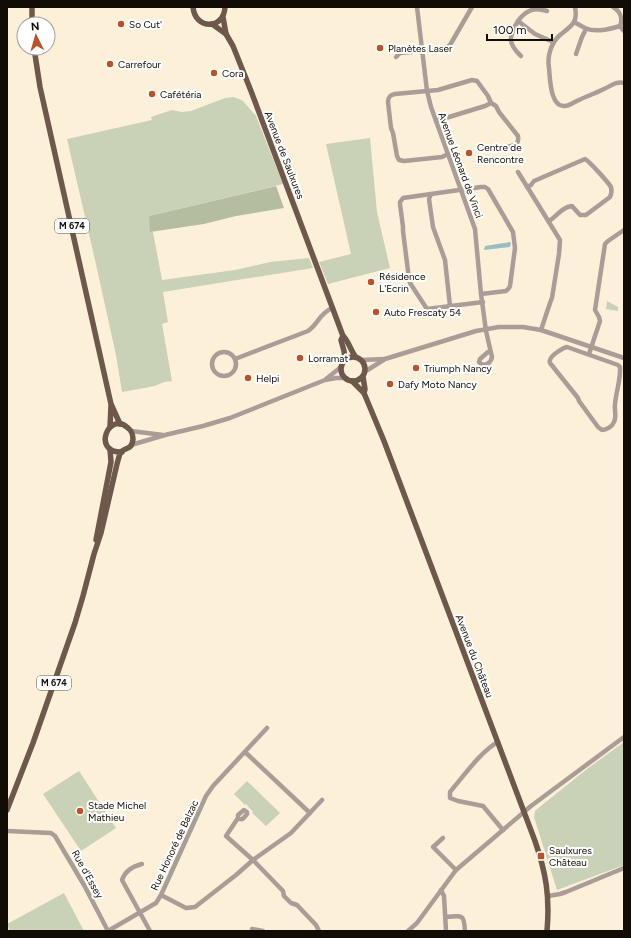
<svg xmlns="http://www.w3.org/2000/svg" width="631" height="938" font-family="Figtree,sans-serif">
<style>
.green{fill:#c9d2b6}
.forest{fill:#b4bda0}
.water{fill:#98bec4}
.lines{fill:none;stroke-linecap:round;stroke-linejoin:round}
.minor{stroke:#aa9c96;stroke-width:4.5}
.major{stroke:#6e574b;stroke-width:5.5}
.poi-dot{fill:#ba522c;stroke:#fff;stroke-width:1.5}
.labels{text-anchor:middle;stroke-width:4;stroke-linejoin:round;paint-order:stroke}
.shield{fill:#fff;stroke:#59564f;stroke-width:1}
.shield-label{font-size:9px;font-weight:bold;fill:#120d04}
.poi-label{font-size:10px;fill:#120d04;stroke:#fff;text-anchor:start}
.street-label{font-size:10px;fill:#120d04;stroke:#fff}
</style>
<rect width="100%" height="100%" fill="#fdf0d9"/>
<g class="green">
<polygon points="233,97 239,99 243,101 256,116 283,184 149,216 151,232 153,232 162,280 235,270 270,262 309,258 313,268 163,292 168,322 162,324 172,381 164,382 155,386 122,392 116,355 95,260 67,139 152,120 151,117 172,110 182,112 191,111 225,98"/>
<polygon points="370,138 377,212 390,268 328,284 319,262 351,254 326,144"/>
<polygon points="607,301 618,307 618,311 606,309"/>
<polygon points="624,742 624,865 557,890 534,817 535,811 542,805 587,769"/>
<polygon points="79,771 116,828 81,851 43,794"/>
<polygon points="247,781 280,813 266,826 252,813 253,812 246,804 245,805 234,794"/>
<polygon points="64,893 84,931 10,931 7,924"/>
</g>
<polygon class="forest" points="276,186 284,208 236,216 204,224 150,232 149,216"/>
<polygon class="water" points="510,242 511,243 510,247 484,250 485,246"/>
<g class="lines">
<g class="minor">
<path d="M417,7l10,84 4,16 44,122 6,65 5,37 6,26c-1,6 -8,11 -13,5l1,-3 8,-7h3"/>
<path d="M575,7c1,5 1,11 -1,15 -3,5 -9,9 -14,13 -9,8 -13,21 -11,33 1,9 1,40 16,38 4,0 9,-4 14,-6 8,-4 17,-7 25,-11 7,-3 12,-8 20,-6"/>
<path d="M547,11c-13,-4 -21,-1 -29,10l17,13 18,8"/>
<path d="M518,21c-9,15 -11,22 3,35"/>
<path d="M574,22c4,2 7,4 11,6 11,5 25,1 35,-2 3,-8 0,-15 -7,-19"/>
<polyline points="620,26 624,31"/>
<polyline points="576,54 582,37 586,29"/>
<polyline points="396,57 400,53 444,49 450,45 472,7"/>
<polyline points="436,121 485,106 491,103"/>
<path d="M448,154l-6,3 -38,4 -5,-1 -2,-4 -4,-23 -2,-5 -3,-26c0,-5 2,-7 7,-8l43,-4 34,-10 5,1 11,15 3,7 5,3 3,6 19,24c0,3 1,4 -1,7 -3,3 -15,5 -20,7"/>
<polyline points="518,172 560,240 559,254 552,298 550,303 541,330"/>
<path d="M527,187l4,-2 3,-4 51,-22c4,2 23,23 26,28 1,4 1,6 -1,10l-24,18h-6l-8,-9c-10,1 -15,10 -23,15"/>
<polyline points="431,194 429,199 433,227 445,260 450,306"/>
<polyline points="481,294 506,291 509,288 510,286 515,248 513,232 488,189 485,187 481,187 459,190 403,198 400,202 400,204 403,227 403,231 409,279 410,283 427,309 483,302"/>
<path d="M567,347l51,18 2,2c1,12 -4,25 -5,37 -1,6 2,12 -1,18 -2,5 -8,8 -12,8l-4,-3 -19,-26 -1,-3 -28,-35c0,-1 -1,-2 0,-3 1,-5 13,-12 17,-13z"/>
<circle cx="224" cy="364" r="12"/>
<polyline points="589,354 600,321 599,317 595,310 605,244 608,241 624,230"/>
<path d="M235,359l73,-28c11,-8 11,-17 24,-23"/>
<polyline points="362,360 384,359"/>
<polyline points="366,371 385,359 476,331 499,327 523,327 541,330 624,358"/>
<polyline points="326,379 341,367"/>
<polyline points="131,431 163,435"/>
<polyline points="131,445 165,435 203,426 230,418 325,380 336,378 346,378"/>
<path d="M498,742c-16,8 -36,36 -48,50v6l8,3 25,5 20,24"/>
<polyline points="245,752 310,813"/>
<path d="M238,818c4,3 6,0 9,-4v-2l-3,-2 -6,5v3l-12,18 27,24 30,31 1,5 7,7 6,2 19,20 3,6"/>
<polyline points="7,831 51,833 55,836 84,885 108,931"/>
<polyline points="443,838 433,847 456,870"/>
<path d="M142,864c-8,2 -17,7 -20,16l28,51"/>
<polyline points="441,890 444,896 446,931"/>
<polyline points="161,895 186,908 195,907 236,875 253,860 291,833 322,800"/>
<polyline points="548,896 560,894 566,892 624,868"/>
<path d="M446,917c16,-1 18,-4 19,14"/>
<polyline points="252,929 263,931"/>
<polyline points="108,931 156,903 161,895 206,796 213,786 267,728"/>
<polyline points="408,931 417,923 456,870 531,806 624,737"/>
</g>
<g class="major">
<polyline points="32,7 32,24"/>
<path d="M193,7c2,23 31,23 32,0"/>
<path d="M223,17l3,17 7,12 18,45 65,173 27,72c5,4 8,15 12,20"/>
<polyline points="212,24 226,34"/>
<polyline points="34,48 40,87 111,404 120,424"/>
<polyline points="343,336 341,340 344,351 345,360"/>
<circle cx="353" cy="369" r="12"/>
<path d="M363,377l2,12 -1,4 20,48 151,400c11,32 15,55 12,90"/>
<polyline points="352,381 364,393"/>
<polyline points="110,427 111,406"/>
<polyline points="96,540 111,462 110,449"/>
<path d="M7,810l26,-67 42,-120 8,-27 11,-42 7,-21 16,-69c1,-3 2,-9 4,-12 5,-5 11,-2 12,-13 0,-4 -2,-9 -5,-11 -19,-18 -37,25 -6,24"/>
</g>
</g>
<g class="poi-dot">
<circle cx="121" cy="24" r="4"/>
<circle cx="380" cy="48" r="4"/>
<circle cx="110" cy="64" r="4"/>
<circle cx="214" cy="73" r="4"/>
<circle cx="152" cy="94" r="4"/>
<circle cx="469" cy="153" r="4"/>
<circle cx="371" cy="282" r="4"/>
<circle cx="376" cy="312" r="4"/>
<circle cx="300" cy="358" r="4"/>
<circle cx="416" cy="368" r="4"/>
<circle cx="248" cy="378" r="4"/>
<circle cx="390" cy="384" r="4"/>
<circle cx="80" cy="811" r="4"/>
<rect x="537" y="852" width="8" height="8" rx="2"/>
</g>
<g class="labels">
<g class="shield">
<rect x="55" y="219" width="34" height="14" rx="3"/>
<rect x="37" y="676" width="34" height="14" rx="3"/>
</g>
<g class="shield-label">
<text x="72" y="229">M 674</text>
<text x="54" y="686">M 674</text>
</g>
<g class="poi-label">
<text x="129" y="28">So Cut'</text>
<text x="388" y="52">Planètes Laser</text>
<text x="118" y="68">Carrefour</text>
<text x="222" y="77">Cora</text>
<text x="160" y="98">Cafétéria</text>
<text x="477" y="151">Centre de<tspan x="477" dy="12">Rencontre</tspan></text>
<text x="379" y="280">Résidence<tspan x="379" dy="12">L'Ecrin</tspan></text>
<text x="384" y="316">Auto Frescaty 54</text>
<text x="308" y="362">Lorramat</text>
<text x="424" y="372">Triumph Nancy</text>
<text x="256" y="382">Helpi</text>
<text x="398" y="388">Dafy Moto Nancy</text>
<text x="88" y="809">Stade Michel<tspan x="88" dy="12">Mathieu</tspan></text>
<text x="549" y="854">Saulxures<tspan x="549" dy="12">Château</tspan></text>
</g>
<g class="street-label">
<text transform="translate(285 155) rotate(69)" y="4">Avenue de Saulxures</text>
<text transform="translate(461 165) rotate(70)" y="4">Avenue Léonard de Vinci</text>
<text transform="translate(475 656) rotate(69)" y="4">Avenue du Château</text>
<text transform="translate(174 845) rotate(-65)" y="4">Rue Honoré de Balzac</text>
<text transform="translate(88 874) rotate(61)" y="4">Rue d'Essey</text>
</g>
</g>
<rect width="631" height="938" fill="none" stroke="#120d04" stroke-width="16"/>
<g transform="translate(36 36) rotate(355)"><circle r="19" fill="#ffffff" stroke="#a09e9b"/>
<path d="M0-3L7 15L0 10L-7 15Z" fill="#ba522c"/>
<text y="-6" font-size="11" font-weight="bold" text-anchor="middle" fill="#120d04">N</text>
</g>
<path d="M487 34v6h65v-6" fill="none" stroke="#120d04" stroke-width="2"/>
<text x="493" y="34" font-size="12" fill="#120d04" stroke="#ffffff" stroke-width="3" paint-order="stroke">100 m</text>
</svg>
